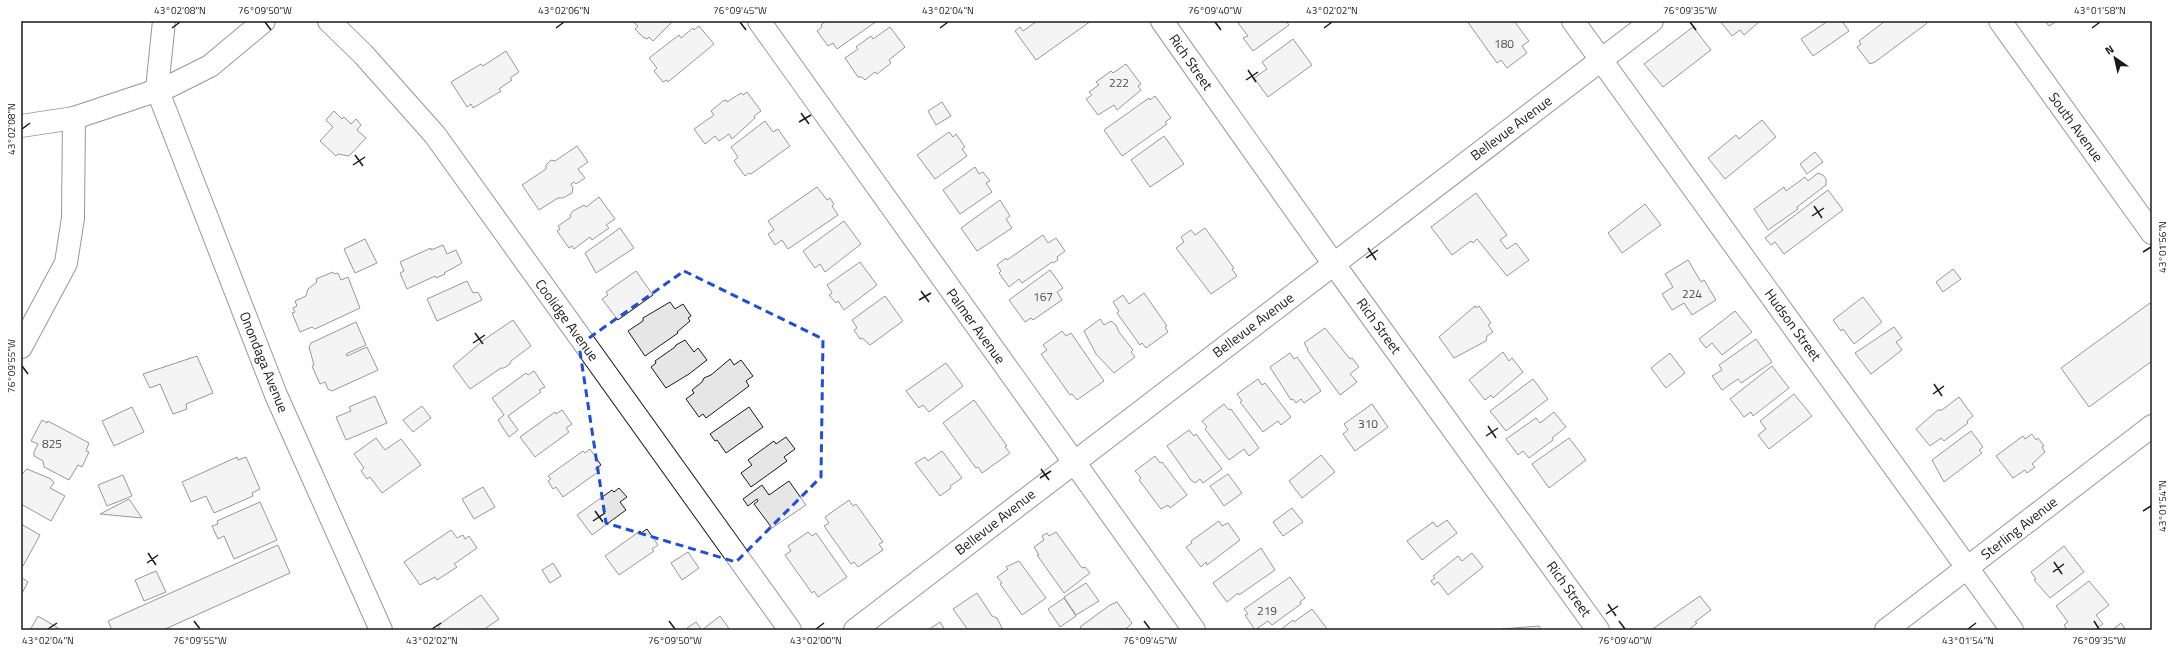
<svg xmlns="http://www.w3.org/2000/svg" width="2173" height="651" font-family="'Titillium Web',sans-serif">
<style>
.building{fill:#e6e6e6;stroke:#1a1a1a}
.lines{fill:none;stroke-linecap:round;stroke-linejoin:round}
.minor-casing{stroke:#1a1a1a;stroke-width:24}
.major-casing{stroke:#1a1a1a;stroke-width:24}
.minor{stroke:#fff;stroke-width:22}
.major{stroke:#fff;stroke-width:22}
.marked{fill:none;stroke:#1d4ed8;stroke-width:3;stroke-dasharray:8 5;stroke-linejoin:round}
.ticks{fill:none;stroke:#1a1a1a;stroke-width:1.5}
.labels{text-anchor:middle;stroke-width:3;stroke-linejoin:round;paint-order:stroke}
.number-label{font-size:12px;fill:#4d4d4d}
.street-label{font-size:14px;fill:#1a1a1a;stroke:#fff}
.neatline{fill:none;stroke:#1a1a1a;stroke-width:1.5}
.ticks-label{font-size:10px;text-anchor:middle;fill:#1a1a1a}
</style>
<rect width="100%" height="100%" fill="#fff"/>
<g class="building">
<polygon points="632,21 673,21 653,41 649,37 647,39 643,37 635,29 638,26"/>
<polygon points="826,21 877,21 837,49 833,43 828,46 817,31 822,27 821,25"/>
<polygon points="1037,21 1091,21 1036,60 1015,31 1020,27 1023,31"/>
<polygon points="1241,21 1286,21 1289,25 1253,51 1243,38 1248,36 1238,23"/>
<polygon points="1467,21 1514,21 1529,41 1522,46 1527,53 1507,68 1501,60 1497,63"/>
<polygon points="1720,21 1760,21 1744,35 1740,30 1732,36"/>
<polygon points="1828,21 1842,21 1849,31 1813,56 1801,39"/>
<polygon points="1885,21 1928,21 1926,24 1875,62 1870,64 1857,47 1861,44 1859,41"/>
<polygon points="2045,21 2057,21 2049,26"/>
<polygon points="699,26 714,44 668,82 667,80 663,82 654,71 657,68 649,58 679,35 681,38 693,28 694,30"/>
<polygon points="890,27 905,47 889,60 891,63 877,74 875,72 865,80 862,77 858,77 845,58 858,49 856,47 871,36 873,39"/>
<polygon points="1693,27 1711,50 1663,87 1644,64"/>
<polygon points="1293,39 1312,65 1268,97 1254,78 1267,69 1262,62"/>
<polygon points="506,51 519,72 510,78 512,80 499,89 501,91 473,108 471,104 467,107 451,82 481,64 483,66"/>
<polygon points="1126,64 1141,84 1138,86 1141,90 1117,110 1114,105 1098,115 1086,99 1092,95 1089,92 1099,85 1096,82 1111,71 1113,73"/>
<polygon points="747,92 761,111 754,116 755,118 732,139 729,134 719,141 715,136 705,144 694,129 714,115 711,111 723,101 726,100 727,102 741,93 743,95"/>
<polygon points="1155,96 1171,118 1165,122 1167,124 1122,156 1104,130 1149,98 1150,100"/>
<polygon points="942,102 951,116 936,125 928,111"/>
<polygon points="334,111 342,119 344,117 351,124 356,119 361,125 357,130 366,138 349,156 338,154 336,156 320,141 333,127 326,120"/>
<polygon points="1762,120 1776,137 1725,179 1708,158 1736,135 1739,139"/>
<polygon points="765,121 773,132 778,129 790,146 751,174 749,173 745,176 734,161 738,157 731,147"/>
<polygon points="949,132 953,137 956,134 965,147 962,149 967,156 935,179 917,155"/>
<polygon points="1164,136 1184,164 1150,187 1131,160"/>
<polygon points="577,146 588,162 578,169 585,178 576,184 574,182 571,184 573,188 572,193 563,198 558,198 539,210 522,185 546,169 546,165 551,160 555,161"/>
<polygon points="1815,152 1823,162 1807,174 1800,164"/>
<polygon points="975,167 979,174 983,172 990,181 986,183 992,192 960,214 943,190"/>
<polygon points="1818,173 1823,175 1826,179 1826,185 1797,207 1798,209 1768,230 1754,209 1784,187 1786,191 1805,177 1808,181"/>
<polygon points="817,187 827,200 830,198 834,204 832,206 838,215 788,249 782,240 775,245 768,234 774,230 768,221"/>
<polygon points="1828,190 1843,210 1784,254 1775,242 1771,245 1765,238"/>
<polygon points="1476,193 1507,235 1500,240 1507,249 1516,243 1529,260 1507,276 1477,239 1473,243 1471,241 1452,255 1431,227"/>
<polygon points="599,197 615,219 606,225 609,228 592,240 590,237 574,249 572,246 569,248 557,231 560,229 558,226 571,217 570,215 573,211 584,205 586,207"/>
<polygon points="1000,200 1010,216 1006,219 1012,228 977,251 961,228"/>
<polygon points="1645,204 1661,225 1622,253 1608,233"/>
<polygon points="844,221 861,244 825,272 820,264 815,268 803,251"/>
<polygon points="620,228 634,248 596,273 585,253"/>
<polygon points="1205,228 1234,268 1232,269 1237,276 1211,294 1176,248 1184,242 1181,237 1191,230 1195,235"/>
<polygon points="1043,235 1048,243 1056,238 1065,251 1057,257 1058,260 1053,263 1052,262 1022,283 1019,279 1009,287 999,273 1001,271 997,265 1006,258 1007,260"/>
<polygon points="365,239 377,263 355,273 344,249"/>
<polygon points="443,245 447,254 456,250 462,263 444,273 445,274 436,278 435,276 407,289 400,273 404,271 400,262 431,248 431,250"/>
<polygon points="1688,260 1701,282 1704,280 1716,300 1692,315 1684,303 1672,310 1662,294 1673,287 1665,274"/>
<polygon points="860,262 877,285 844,310 838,301 836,303 829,295 832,293 827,285"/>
<polygon points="1953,269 1961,279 1943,292 1936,282"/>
<polygon points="1050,270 1063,288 1057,292 1062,300 1033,320 1031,318 1025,322 1009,300"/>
<polygon points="636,271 653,295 618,320 602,299 608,295 606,292"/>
<polygon points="333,272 334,274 338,273 341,280 348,277 360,308 315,329 312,327 300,332 292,313 295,312 293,308 297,306 295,301 306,296 308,289 317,282 316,279"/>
<polygon points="467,281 473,293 478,292 482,300 437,321 427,299"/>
<polygon points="1144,293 1167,326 1165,327 1168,332 1146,348 1142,343 1140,345 1117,313 1119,311 1113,302 1123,295 1129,304"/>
<polygon points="885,296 903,321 870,345 862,338 860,339 854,330 857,328 852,320"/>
<polygon points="1863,297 1882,322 1854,344 1843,329 1841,331 1833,320"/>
<polygon points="670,302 675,309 683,304 691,316 688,318 690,321 677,332 678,333 645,356 628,331 643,321 643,318"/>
<polygon points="2150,303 2152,305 2152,361 2089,407 2061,368"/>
<polygon points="1475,306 1476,308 1479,306 1491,323 1488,325 1493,332 1487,336 1486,341 1454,358 1439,337"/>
<polygon points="1735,311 1752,332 1722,355 1712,343 1706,348 1699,339"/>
<polygon points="1100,319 1104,325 1111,321 1116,325 1119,332 1133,350 1131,352 1135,357 1114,373 1096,354 1084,331"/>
<polygon points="513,320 531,346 511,361 510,364 504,368 501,368 470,389 453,366 485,339"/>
<polygon points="356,322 366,345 346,354 347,356 367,347 378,370 332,391 328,389 325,382 320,384 312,366 314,365 309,347 311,343"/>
<polygon points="1894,327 1902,338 1896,342 1902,350 1871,374 1855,353"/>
<polygon points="1325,328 1350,359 1352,358 1359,367 1350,374 1357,382 1340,395 1307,350 1308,349 1304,343"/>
<polygon points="1062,331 1066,336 1071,333 1104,381 1077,400 1072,394 1070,395 1041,354 1047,350 1043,345"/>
<polygon points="1756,339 1772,362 1741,383 1738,379 1722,390 1712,376 1722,370 1719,365"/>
<polygon points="685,340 694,352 698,348 707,360 689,374 666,388 651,367 656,363 655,361 675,347 676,345"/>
<polygon points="1503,352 1509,361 1512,358 1523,372 1493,398 1491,395 1485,400 1469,380"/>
<polygon points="1290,353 1294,359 1297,357 1321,391 1304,403 1301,399 1296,403 1293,399 1291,400 1270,367"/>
<polygon points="1670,353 1685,373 1666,388 1651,368"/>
<polygon points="197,356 213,393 186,404 187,409 173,414 160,384 150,388 143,374"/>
<polygon points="730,359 734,365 741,360 753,376 746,381 749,386 706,418 703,414 699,417 686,399 694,393 692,390 702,382 704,378 711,375"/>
<polygon points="946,363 963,386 929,412 923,405 919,408 906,391"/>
<polygon points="1772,366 1789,388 1753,416 1751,412 1744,417 1730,399"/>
<polygon points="534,371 545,387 539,390 541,392 508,416 518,430 509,437 498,420 504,415 492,398 526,373 528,375"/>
<polygon points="1258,379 1262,385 1265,383 1291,417 1281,425 1278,421 1263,432 1240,402 1242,401 1237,394"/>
<polygon points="1533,379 1548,399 1506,431 1490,411"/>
<polygon points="1794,394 1812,416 1769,449 1758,435 1766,429 1760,421"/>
<polygon points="375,396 387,423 346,440 336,417 351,411 349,407"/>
<polygon points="1959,397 1973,416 1967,421 1968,423 1944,441 1941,438 1930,446 1916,429 1938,410 1942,410"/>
<polygon points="974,400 1007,446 1005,447 1010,453 982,473 978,467 976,468 943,423"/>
<polygon points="1224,404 1229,410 1231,409 1259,448 1249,456 1244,449 1229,460 1205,429 1207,427 1202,421"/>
<polygon points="1372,404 1388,427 1355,451 1343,434 1348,430 1344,424"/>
<polygon points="422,406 431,418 413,432 403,420"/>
<polygon points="132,407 144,432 114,446 102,421"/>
<polygon points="749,407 763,427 726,453 717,440 715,441 710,434"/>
<polygon points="562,410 572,424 566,428 569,432 535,457 520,437 555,412 556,414"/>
<polygon points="1554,412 1566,427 1552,438 1553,440 1529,458 1523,451 1518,455 1506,439 1536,418 1540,423"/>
<polygon points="42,420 47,423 48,421 89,443 86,451 89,452 82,467 78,465 69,480 44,467 43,461 34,456 34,452 38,444 31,441"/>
<polygon points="1189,430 1194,436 1196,434 1222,469 1203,483 1200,479 1195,483 1191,480 1167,446"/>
<polygon points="1971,431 1983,447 1979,450 1982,453 1944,482 1932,460"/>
<polygon points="2032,434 2036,440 2038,438 2044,446 2042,447 2045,452 2032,464 2035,467 2027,473 2025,470 2013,478 1996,456 2023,436 2025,439"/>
<polygon points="786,437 795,449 784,457 787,461 751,487 741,473 752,465 748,460 774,441 776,444"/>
<polygon points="376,438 385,450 401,439 421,465 382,493 370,477 367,479 361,471 364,468 354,454"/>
<polygon points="1569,438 1586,460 1549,488 1532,464"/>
<polygon points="590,449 601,465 595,469 598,472 563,497 556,487 553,489 548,481 551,479 548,476 583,451 585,453"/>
<polygon points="942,451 962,478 950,486 951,488 940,496 915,463 925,457 928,461"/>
<polygon points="1321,455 1335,472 1302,498 1289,481"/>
<polygon points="1155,456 1160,463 1162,462 1187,495 1170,508 1168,505 1161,509 1139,480 1141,478 1135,471"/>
<polygon points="237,457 238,460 246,457 260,489 252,493 253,496 214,513 206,496 191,502 182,482"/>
<polygon points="27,469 51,479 54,483 50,488 65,496 51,521 21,504 21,475"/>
<polygon points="1228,474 1242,493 1224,506 1210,486"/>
<polygon points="123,475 132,496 107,506 98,485"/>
<polygon points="789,481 806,505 772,528 754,504 758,501 757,499 748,506 743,499 762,485 769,495"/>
<polygon points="483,487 495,507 474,519 462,499"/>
<polygon points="619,488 627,497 620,502 626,510 592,535 577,515 612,490 614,492"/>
<polygon points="129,499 142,518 100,514"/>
<polygon points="849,500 853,506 856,504 883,542 879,544 883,550 858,567 854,562 851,564 824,526 829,523 825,517"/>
<polygon points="260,502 277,540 234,559 224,536 218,539 212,526 218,524 217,521"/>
<polygon points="1292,508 1303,522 1283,536 1273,522"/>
<polygon points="1447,520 1457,533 1422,560 1407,541 1433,522 1437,527"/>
<polygon points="1219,521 1222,526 1228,523 1240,540 1207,565 1206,562 1201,567 1186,547 1192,543 1191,541"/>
<polygon points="21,524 40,535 23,566 21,565"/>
<polygon points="647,529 658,545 652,549 654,551 619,575 605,556 640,531 641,533"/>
<polygon points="451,530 457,538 463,535 465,539 469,536 477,548 454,564 457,567 437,580 435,577 420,585 404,562"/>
<polygon points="808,532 812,536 816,533 847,577 818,597 814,591 812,593 785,555 791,551 788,546"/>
<polygon points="1056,532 1082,568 1085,567 1090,573 1064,593 1037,555 1039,555 1034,547 1044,540 1042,536 1047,533 1049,536"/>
<polygon points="278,545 290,573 163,630 112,630 108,621"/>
<polygon points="2064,546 2084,572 2050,598 2034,580 2036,579 2031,572"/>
<polygon points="1261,548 1275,570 1239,595 1238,593 1227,602 1213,583"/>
<polygon points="688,552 699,568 682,580 671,563"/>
<polygon points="1472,553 1483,567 1448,595 1438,582 1434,585 1431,581 1435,578 1433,576 1458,556 1462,561"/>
<polygon points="1019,561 1046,598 1022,615 1000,584 1002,583 997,577 1008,569 1006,567"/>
<polygon points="553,563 561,576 550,583 542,570"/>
<polygon points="156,571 166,592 144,601 135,580"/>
<polygon points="21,577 28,582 21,595"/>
<polygon points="1290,577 1305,598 1300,602 1301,604 1272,625 1268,621 1255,630 1245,615 1248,614 1244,609"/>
<polygon points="2089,581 2109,605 2096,615 2103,624 2095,630 2067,630 2064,625 2068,622 2056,606"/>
<polygon points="1086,583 1099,601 1076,615 1064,597"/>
<polygon points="977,593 992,616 997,618 1003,630 968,630 953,609"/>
<polygon points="481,595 499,619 486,628 487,629 441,630 438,626 444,621"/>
<polygon points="1700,596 1711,610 1695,622 1697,623 1690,629 1691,630 1651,630"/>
<polygon points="1064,598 1076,616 1060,627 1048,609"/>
<polygon points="1117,602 1132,623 1126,629 1082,630 1080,627 1110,605"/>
<polygon points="1312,609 1328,630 1280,630 1293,620 1294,622"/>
<polygon points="38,616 58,628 56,630 30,630"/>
<polygon points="720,616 730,630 702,630"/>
<polygon points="696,622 702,630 689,630 687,628"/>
<polygon points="940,622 945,630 928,630"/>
<polygon points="2121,623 2126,630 2112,630"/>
<polygon points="1539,626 1542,630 1501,630 1501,629"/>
</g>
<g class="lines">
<g class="minor-casing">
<g id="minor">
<polyline points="164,21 157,89 276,395 381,630"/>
<polyline points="329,21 363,54 435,135 790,630"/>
<polyline points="759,21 1194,630"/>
<polyline points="1162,21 1333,263 1598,630"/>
<polyline points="1573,21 2012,630"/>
<polyline points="21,126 74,118 170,86 210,66 264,21"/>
<polyline points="21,347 66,263 73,218 74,118"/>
<polyline points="855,630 1652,21"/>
<polyline points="1886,630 2152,426"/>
</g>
</g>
<g class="major-casing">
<polyline id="major" points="2000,21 2152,233"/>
</g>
<use href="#minor" class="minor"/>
<use href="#major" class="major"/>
</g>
<path d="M0 0H2173V651H0ZM684,271l139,68 -2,138 -85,85 -130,-39 -27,-178z" fill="#fff" fill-opacity=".55" fill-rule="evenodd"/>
<path class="marked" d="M684,271l139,68 -2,138 -85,85 -130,-39 -27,-178z"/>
<path class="ticks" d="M265,22l6,8M740,22l6,8M1215,22l6,8M1690,22l6,8M172,28l8,-6M556,28l8,-6M940,28l8,-6M1324,28l8,-6M2092,28l8,-6M1248,70l8,12M1246,80l12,-8M801,113l8,11M799,122l12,-7M22,129l8,-6M355,155l8,11M353,165l12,-8M1814,206l8,12M1812,216l12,-8M1368,248l8,12M2143,252l8,-5M1366,258l12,-8M921,291l8,11M919,300l12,-7M475,333l8,11M473,343l12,-8M22,366l6,8M1934,384l8,12M1933,394l11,-8M1488,426l8,12M1486,436l12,-8M1041,469l8,11M1040,478l11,-7M595,511l8,11M2143,511l8,-5M593,521l12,-8M148,553l8,12M2054,562l8,12M147,563l11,-8M2053,572l11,-8M1608,604l8,12M1606,614l12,-8M194,621l6,8M669,621l6,8M1144,621l6,8M1619,621l6,8M2094,621l5,8M48,629l9,-6M432,629l9,-6M816,629l8,-6M1968,629l8,-6"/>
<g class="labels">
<g class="number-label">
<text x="1504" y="48">180</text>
<text x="1119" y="87">222</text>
<text x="1692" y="298">224</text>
<text x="1043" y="301">167</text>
<text x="1368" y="428">310</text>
<text x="52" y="448">825</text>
<text x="1267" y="615">219</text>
</g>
<g class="street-label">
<text transform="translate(1191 62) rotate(55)" y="5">Rich Street</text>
<text transform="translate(2076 127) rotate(54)" y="5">South Avenue</text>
<text transform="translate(1511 128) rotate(-37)" y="5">Bellevue Avenue</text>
<text transform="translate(567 320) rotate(54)" y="5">Coolidge Avenue</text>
<text transform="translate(1253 325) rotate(-37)" y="5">Bellevue Avenue</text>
<text transform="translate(1793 325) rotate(54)" y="5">Hudson Street</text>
<text transform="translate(976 326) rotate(54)" y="5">Palmer Avenue</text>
<text transform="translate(1379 326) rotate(54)" y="5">Rich Street</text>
<text transform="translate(264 362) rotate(68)" y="5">Onondaga Avenue</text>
<text transform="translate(995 522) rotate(-38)" y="5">Bellevue Avenue</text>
<text transform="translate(2019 528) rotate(-38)" y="5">Sterling Avenue</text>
<text transform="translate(1569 589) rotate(54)" y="5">Rich Street</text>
</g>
</g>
<rect width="2173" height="651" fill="none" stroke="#ffffff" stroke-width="44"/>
<g transform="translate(2115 58) rotate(326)" stroke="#ffffff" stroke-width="3" paint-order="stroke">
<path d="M0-3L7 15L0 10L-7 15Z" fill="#1a1a1a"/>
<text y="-6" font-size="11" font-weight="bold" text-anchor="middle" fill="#1a1a1a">N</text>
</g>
<rect x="22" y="22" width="2129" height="607" class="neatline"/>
<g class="ticks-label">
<text x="180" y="14">43°02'08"N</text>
<text x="265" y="14">76°09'50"W</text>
<text x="564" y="14">43°02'06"N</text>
<text x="740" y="14">76°09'45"W</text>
<text x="948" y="14">43°02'04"N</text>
<text x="1215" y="14">76°09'40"W</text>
<text x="1332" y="14">43°02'02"N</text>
<text x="1690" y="14">76°09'35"W</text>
<text x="2100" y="14">43°01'58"N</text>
<text transform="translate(11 129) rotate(-90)" y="4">43°02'08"N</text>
<text transform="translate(2162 247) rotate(-90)" y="4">43°01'56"N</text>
<text transform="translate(11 366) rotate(-90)" y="4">76°09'55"W</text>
<text transform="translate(2162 506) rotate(-90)" y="4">43°01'54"N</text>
<text x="48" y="644">43°02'04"N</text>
<text x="200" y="644">76°09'55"W</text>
<text x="432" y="644">43°02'02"N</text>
<text x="675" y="644">76°09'50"W</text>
<text x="816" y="644">43°02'00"N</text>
<text x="1150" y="644">76°09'45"W</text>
<text x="1625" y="644">76°09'40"W</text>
<text x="1968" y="644">43°01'54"N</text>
<text x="2099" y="644">76°09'35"W</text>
</g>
</svg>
